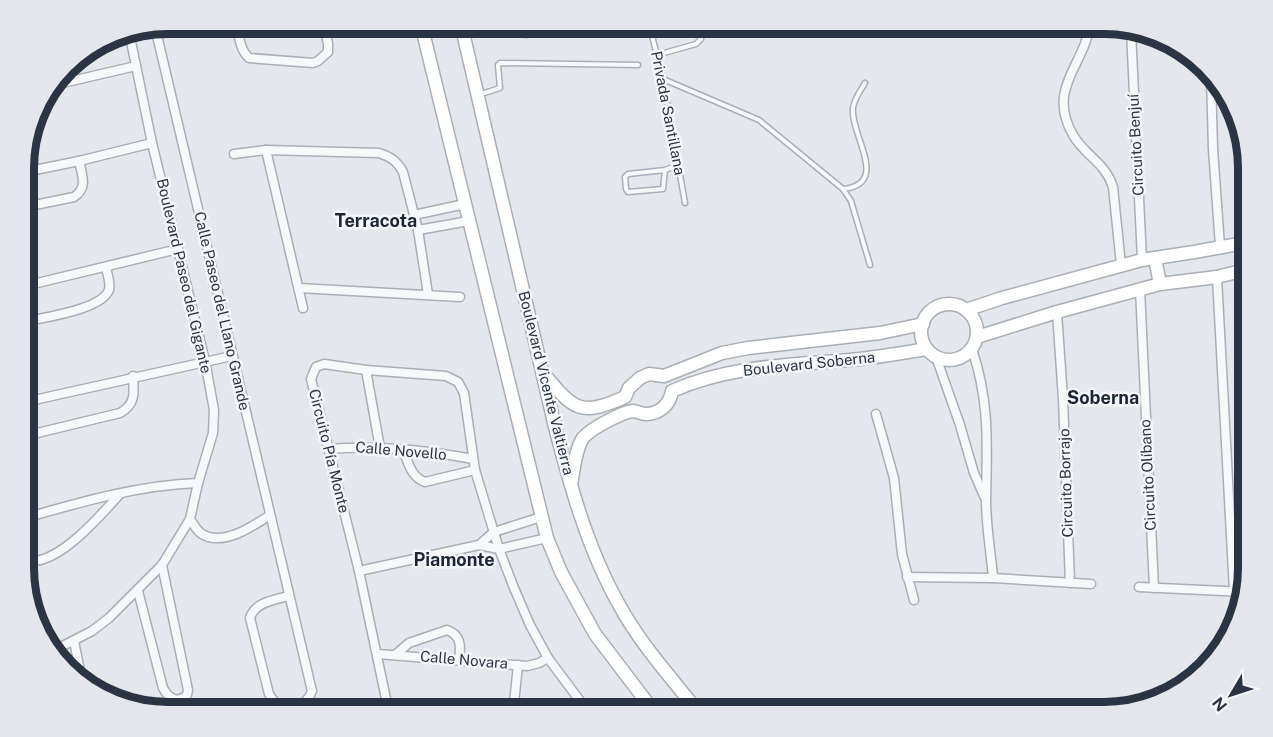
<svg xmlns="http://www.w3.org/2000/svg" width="1273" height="737" font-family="'Public Sans',sans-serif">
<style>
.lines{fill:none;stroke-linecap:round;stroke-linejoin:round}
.lane-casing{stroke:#a9aeb7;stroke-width:7}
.street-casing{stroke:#a9aeb7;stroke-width:11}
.secondary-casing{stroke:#a9aeb7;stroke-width:15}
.lane{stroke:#f7f8fa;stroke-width:4}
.street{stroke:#f7f8fa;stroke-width:8}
.secondary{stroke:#fff;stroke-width:12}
.labels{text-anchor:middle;stroke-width:5;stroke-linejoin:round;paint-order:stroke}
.street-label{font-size:15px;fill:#2b3445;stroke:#f4f6f9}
.quarter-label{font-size:18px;font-weight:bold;fill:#1d2536;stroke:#f4f6f9}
.rim{fill:none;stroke:#2b3445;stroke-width:8}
</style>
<rect width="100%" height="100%" fill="#e4e7ec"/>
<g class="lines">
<g class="lane-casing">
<g id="lane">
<polyline points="525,24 526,35"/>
<polyline points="649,24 663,79 685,203"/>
<polyline points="657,55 696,44 701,39 697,24"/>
<polyline points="663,79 759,120 843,189 851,201 870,265"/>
<polyline points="478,95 500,88 498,65 500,63 638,65"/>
<polyline points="665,170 663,189 628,192 626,189 625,177 628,174 665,170 679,165"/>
<path d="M843,189c48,-5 7,-54 10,-81 1,-9 8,-18 12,-25"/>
</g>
</g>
<g class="street-casing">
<g id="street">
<path d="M236,24c3,12 4,26 13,34l64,5 5,-2 10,-9v-9l-5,-19"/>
<path d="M1090,24c-5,41 -44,64 -17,111 12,21 32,27 40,52l8,78"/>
<path d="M155,27l157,664c-7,17 -20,19 -36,13l-7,-10 -19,-76c5,-16 24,-18 38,-22"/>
<polyline points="1131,31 1142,260"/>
<polyline points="1211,77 1213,149 1220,246"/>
<polyline points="54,85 136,66"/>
<polyline points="266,150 303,308"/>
<path d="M234,154l32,-4 113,3c12,4 18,8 24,19l15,58 10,64"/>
<polyline points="25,172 79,161 152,143"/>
<path d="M25,207l49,-10c14,-9 8,-22 5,-36"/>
<polyline points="414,215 465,204"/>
<polyline points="418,230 469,221"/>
<polyline points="1217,277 1234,591"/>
<polyline points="25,286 178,249"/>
<polyline points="299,288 460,297"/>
<polyline points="1140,289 1154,588"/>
<polyline points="1057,312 1063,399 1070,583"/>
<path d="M25,322c19,-5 76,-12 84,-32 2,-7 -2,-16 -3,-23"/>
<path d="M972,349c18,54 15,95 14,151 0,26 5,53 7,78"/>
<polyline points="936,357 960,425 974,473 985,498"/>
<polyline points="366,370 380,448"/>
<polyline points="25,402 232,356"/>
<polyline points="876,414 894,478 902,554 914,600"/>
<path d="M25,436l95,-23c16,-9 14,-20 13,-37"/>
<path d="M329,449c48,-4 97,1 144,10"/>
<path d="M403,450c6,14 8,27 22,32l50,-12"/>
<path d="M25,518c56,-16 114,-33 173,-35"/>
<path d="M190,519c3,5 7,12 12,15 21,13 51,-8 68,-19"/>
<polyline points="479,545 494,532 541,517"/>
<path d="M25,557l9,4c29,-2 66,-45 85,-66"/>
<polyline points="359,571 479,545 499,549 547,538"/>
<polyline points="907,577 993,578 1091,584"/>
<polyline points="1139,587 1245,592"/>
<path d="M138,591l25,97c5,10 15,16 24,7l1,-5 -26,-125"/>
<polyline points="74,641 82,681"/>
<polyline points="51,652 92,631 109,618 162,565 190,519 198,483 213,433 214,410 205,361 152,143 129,32"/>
<polyline points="378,654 527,666 539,663 548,658"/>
<path d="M395,655l14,-12 38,-13c14,5 14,16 12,29"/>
<polyline points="389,713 359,571 311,379 316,367 324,364 366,370 446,376 458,382 464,393 475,470 499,549 514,588 530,625 548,658 589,713"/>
<polyline points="513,713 518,665"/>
</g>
</g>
<g class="secondary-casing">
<g id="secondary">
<polyline points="421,24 547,538 561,572 595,634 655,713"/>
<path d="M461,24l94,403c17,65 35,130 70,188 20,34 49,66 74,98"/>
<polyline points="1155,258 1160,284"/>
<circle cx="949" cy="332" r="28"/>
<polyline points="966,310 1002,298 1142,260 1194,252 1239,244 1249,240"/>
<polyline points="977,337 1057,312 1160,284 1217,277 1249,269"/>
<path d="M544,374c30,36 36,43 81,23l4,-9 11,-10 9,-4 15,2 58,-23 26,-5 132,-15 43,-9"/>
<path d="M571,484c3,-14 4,-34 12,-46 7,-9 39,-26 50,-27 4,0 8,3 13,3 14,0 24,-10 26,-23 56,-25 117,-26 177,-31 26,-2 52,-7 78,-11"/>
</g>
</g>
<use href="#lane" class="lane"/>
<use href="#street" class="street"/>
<use href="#secondary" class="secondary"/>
</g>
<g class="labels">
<g class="street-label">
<text transform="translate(668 113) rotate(79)" y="5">Privada Santillana</text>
<text transform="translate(1136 145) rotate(-93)" y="5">Circuito Benjuí</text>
<text transform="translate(184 276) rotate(77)" y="5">Boulevard Paseo del Gigante</text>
<text transform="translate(222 311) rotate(77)" y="5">Calle Paseo del Llano Grande</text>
<text transform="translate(809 364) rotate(-6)" y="5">Boulevard Soberna</text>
<text transform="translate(546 383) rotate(76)" y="5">Boulevard Vicente Valtierra</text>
<text transform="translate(329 451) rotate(76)" y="5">Circuito Pía Monte</text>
<text transform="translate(401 451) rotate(5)" y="5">Calle Novello</text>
<text transform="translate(1148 475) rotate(-93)" y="5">Circuito Olíbano</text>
<text transform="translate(1066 483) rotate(-92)" y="5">Circuito Borrajo</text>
<text transform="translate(464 660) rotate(5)" y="5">Calle Novara</text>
</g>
<g class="quarter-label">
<text x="376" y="227">Terracota</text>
<text x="1103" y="404">Soberna</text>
<text x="454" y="566">Piamonte</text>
</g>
</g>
<path d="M0 0H1273V737H0ZM168 34H1104A134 134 0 0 1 1238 168V568A134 134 0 0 1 1104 702H168A134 134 0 0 1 34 568V168A134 134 0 0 1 168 34Z" fill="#e4e6eb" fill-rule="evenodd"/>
<path class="rim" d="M168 34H1104A134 134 0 0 1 1238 168V568A134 134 0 0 1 1104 702H168A134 134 0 0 1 34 568V168A134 134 0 0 1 168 34Z"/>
<g transform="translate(1231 695) rotate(231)" stroke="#f4f6f9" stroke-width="4.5" paint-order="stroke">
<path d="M0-4.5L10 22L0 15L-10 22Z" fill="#2b3445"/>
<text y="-9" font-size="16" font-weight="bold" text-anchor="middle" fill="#2b3445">N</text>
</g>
</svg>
